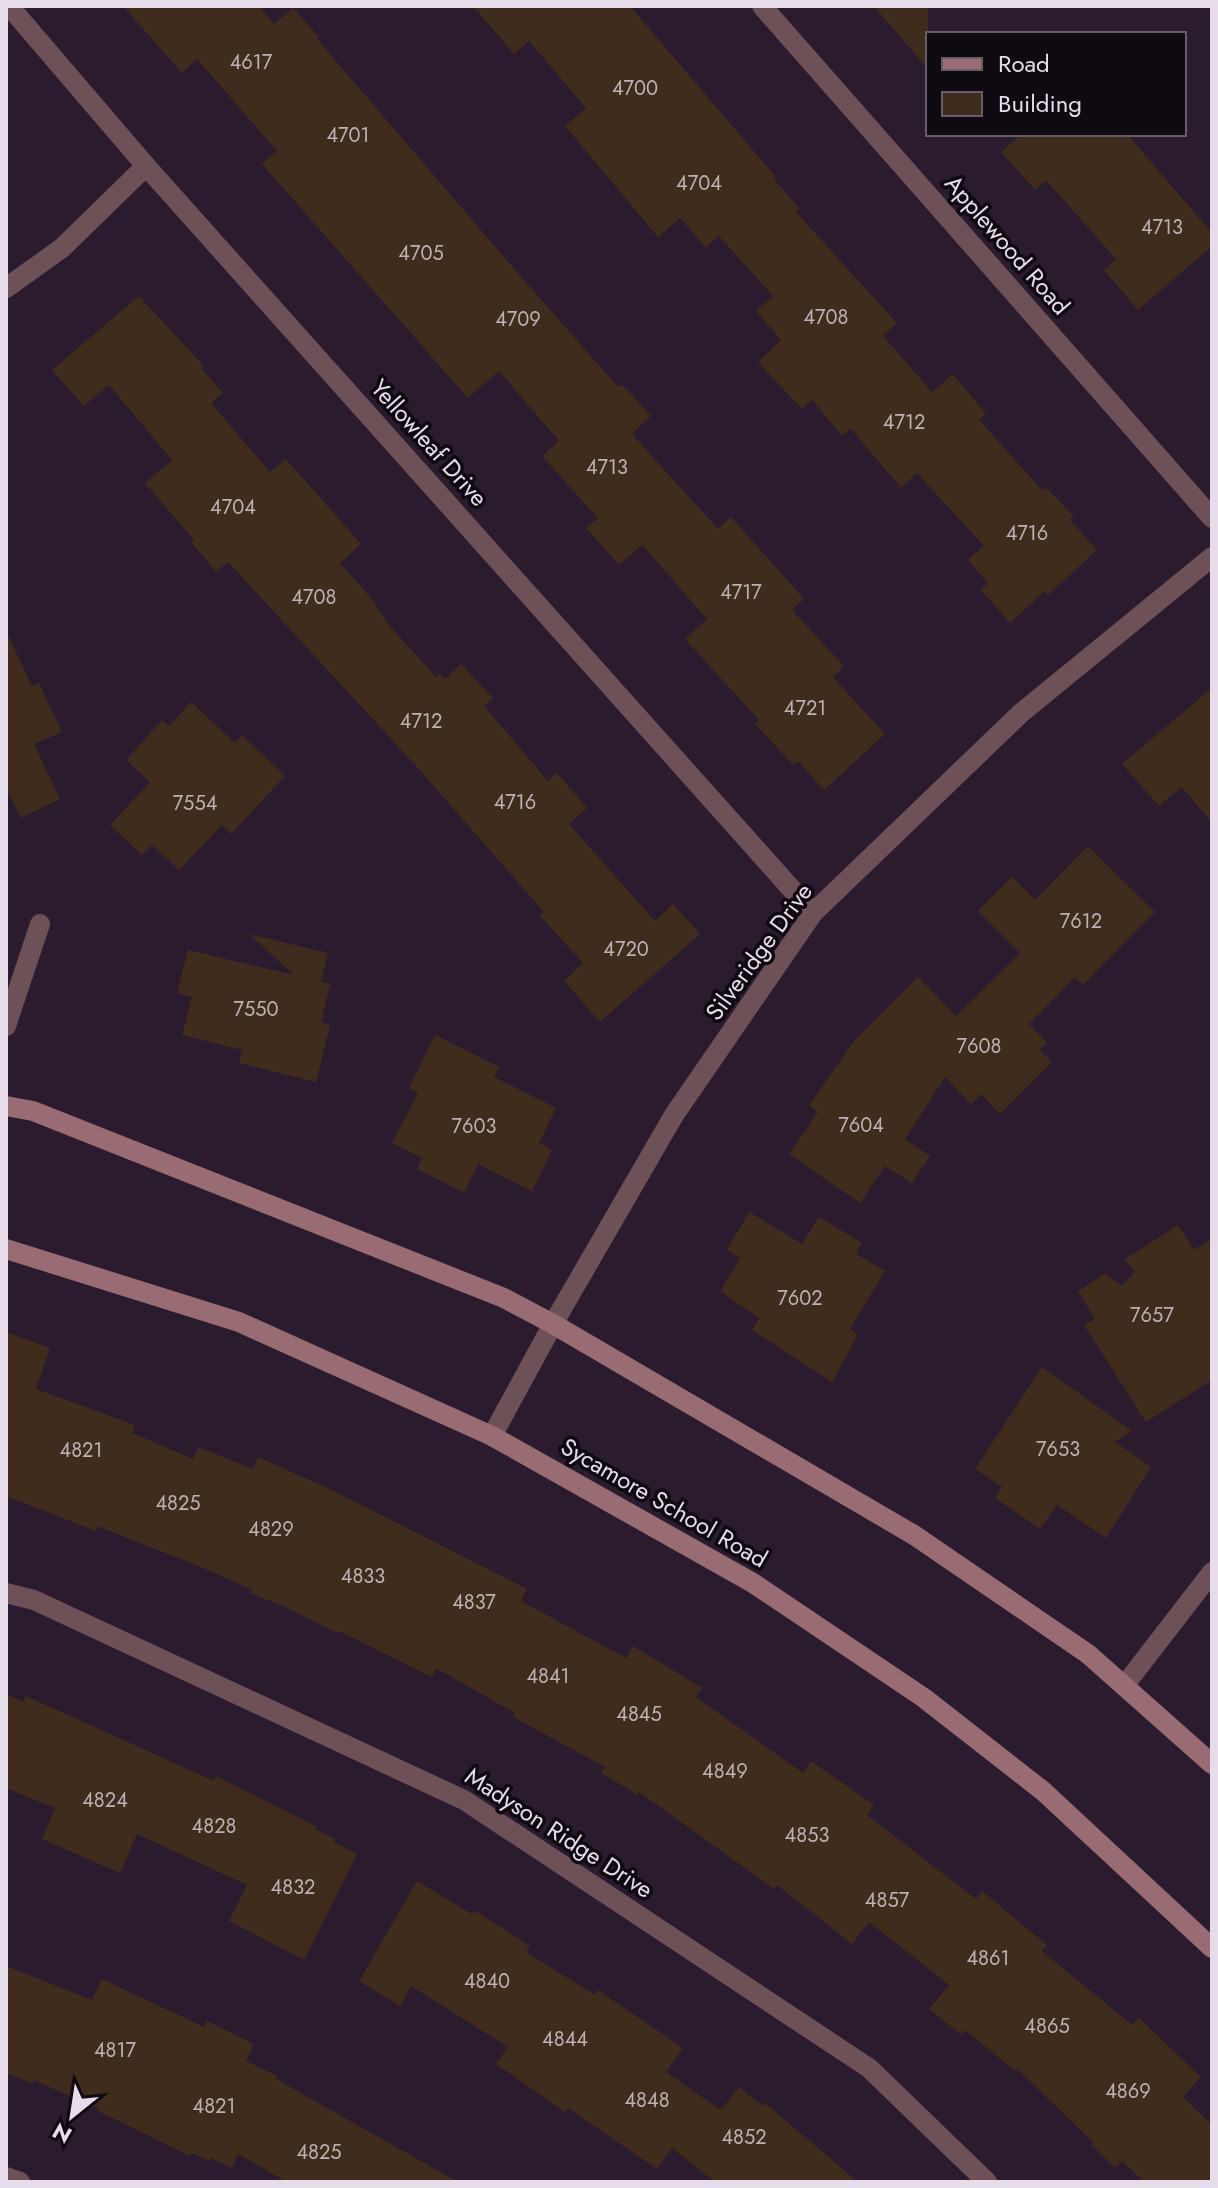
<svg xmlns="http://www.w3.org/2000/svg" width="1218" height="2188" font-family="Jost,sans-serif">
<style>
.building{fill:#402c1c}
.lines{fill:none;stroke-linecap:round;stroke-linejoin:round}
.minor{stroke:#6e5156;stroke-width:20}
.secondary{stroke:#996b73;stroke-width:20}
.labels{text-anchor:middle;stroke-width:7;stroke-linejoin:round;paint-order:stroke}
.number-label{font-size:20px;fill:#bdb1b6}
.street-label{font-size:24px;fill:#e7ddea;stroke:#0f0911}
</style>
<rect width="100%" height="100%" fill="#2a1b2e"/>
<g class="building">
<polygon points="123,6 259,6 274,24 293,8 319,37 317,39 523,279 618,387 622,384 651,416 632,434 718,529 731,517 804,599 792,610 844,666 833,677 885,734 824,790 798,761 793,765 755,724 759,720 685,639 707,619 642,545 619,565 586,528 598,518 542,456 559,441 499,371 468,398 262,164 277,151 197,59 182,73"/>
<polygon points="473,6 630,6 776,177 773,178 800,209 796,212 897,323 883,336 932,392 953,374 986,414 979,420 1043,491 1046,487 1074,517 1070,520 1097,550 1048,595 1045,591 1010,623 981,590 988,583 968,560 984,546 917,473 901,488 851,429 842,436 812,400 802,409 758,362 781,340 756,311 773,296 719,236 706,248 680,218 658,237 565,126 586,108 529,41 514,54"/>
<polygon points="874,6 928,6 928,69"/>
<polygon points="1022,134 1127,134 1212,233 1212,246 1138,310 1104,270 1116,259 1046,180 1035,190 1001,152"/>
<polygon points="139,296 203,365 201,368 223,393 211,403 270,472 286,459 361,544 340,563 377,605 376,607 389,625 436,677 440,674 445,679 461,664 493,698 484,706 548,781 557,773 587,808 569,824 655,921 673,904 700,934 600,1022 564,981 583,963 540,916 544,912 417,767 228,562 216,572 191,542 194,540 145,483 172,460 109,385 84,406 52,370"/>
<polygon points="6,631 32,686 39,683 62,732 34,744 60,799 21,818 6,788"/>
<polygon points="1212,688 1212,823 1182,787 1159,806 1122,764"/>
<polygon points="191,702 235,743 242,735 285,776 231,834 222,825 179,870 152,845 142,855 110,825 150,782 126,760 162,720 169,726"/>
<polygon points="1088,846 1155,912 1083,985 1075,977 1029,1024 1047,1043 1040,1050 1052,1062 1000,1114 981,1094 971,1104 945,1077 905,1139 930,1156 912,1183 885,1166 860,1203 789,1154 818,1112 809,1106 853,1042 918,977 956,1016 1020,953 978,911 1012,877 1035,900"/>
<polygon points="249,934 328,953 321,982 330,984 321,1022 330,1025 316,1082 239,1063 242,1050 182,1035 192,997 177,993 188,950 294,975"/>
<polygon points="435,1035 499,1067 494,1077 556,1108 539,1143 552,1150 532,1191 478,1164 464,1193 417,1169 422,1158 392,1143 418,1093 409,1088"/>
<polygon points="749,1212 802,1244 819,1217 862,1243 856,1254 885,1271 850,1329 858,1335 832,1382 752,1330 759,1318 720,1291 740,1258 727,1250"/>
<polygon points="1178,1225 1194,1250 1212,1239 1212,1380 1146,1422 1084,1325 1095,1319 1078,1291 1105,1274 1122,1286 1135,1271 1124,1260"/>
<polygon points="6,1332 50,1348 36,1389 135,1425 132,1433 193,1459 198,1447 253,1469 258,1457 334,1491 527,1589 521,1601 626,1658 633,1646 702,1688 696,1697 803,1773 811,1761 874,1805 867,1815 976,1899 982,1891 1047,1945 1042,1951 1132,2025 1139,2018 1201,2077 1183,2097 1212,2125 1212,2182 1144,2182 1122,2161 1115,2168 1091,2144 1093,2142 1016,2068 1014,2070 965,2030 961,2035 929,2009 949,1985 869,1922 852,1944 777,1885 774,1889 639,1792 638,1795 601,1773 605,1767 513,1717 515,1713 436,1668 432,1677 339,1631 337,1633 283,1606 250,1593 252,1590 206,1569 97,1526 96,1531 6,1496"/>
<polygon points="1042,1367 1132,1431 1115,1442 1151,1467 1106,1538 1057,1505 1040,1529 995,1498 1002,1487 975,1469"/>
<polygon points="6,1694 24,1702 26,1696 214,1781 216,1776 316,1826 315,1829 335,1839 334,1842 357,1854 304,1960 229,1921 247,1885 137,1834 120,1873 42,1839 55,1808 6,1788"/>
<polygon points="417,1881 472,1914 474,1910 530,1946 526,1952 595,1995 598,1990 683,2048 666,2072 721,2110 739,2087 763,2106 765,2103 858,2182 715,2182 672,2148 657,2169 568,2108 565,2112 496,2064 508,2047 411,1986 400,2006 359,1981"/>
<polygon points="6,1966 92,2000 102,1979 204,2027 207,2021 254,2044 246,2061 277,2076 276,2079 458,2182 287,2182 238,2154 232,2168 211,2158 209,2161 192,2153 190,2156 98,2111 99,2109 34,2080 32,2083 6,2073"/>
</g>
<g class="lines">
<g class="minor">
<polyline points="9,6 146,166 813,913"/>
<polyline points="762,6 1212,518"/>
<polyline points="6,288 62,248 146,166"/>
<polyline points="6,1026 40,924"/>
<polyline points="492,1436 553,1324 674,1115 813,913 1021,713 1212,557"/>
<polyline points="6,1593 34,1600 464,1800 869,2068 987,2182"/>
<polyline points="1124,1686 1212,1572"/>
<polyline points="6,2177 20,2182"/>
</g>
<g class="secondary">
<polyline points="6,1106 33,1111 504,1298 553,1324 914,1535 1088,1654 1212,1764"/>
<polyline points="6,1249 239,1322 492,1436 753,1583 924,1698 1043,1791 1212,1948"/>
</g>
</g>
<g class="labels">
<g class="number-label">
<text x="251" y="69">4617</text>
<text x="635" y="95">4700</text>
<text x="348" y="142">4701</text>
<text x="699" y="190">4704</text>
<text x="1162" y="234">4713</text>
<text x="421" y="260">4705</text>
<text x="826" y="324">4708</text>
<text x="518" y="326">4709</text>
<text x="904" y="429">4712</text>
<text x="607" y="474">4713</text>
<text x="233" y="514">4704</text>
<text x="1027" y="540">4716</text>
<text x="741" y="599">4717</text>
<text x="314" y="604">4708</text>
<text x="805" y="715">4721</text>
<text x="421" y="728">4712</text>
<text x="515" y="809">4716</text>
<text x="195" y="810">7554</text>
<text x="1081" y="928">7612</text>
<text x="626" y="956">4720</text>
<text x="256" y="1016">7550</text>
<text x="979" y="1053">7608</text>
<text x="861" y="1132">7604</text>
<text x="474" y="1133">7603</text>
<text x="800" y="1305">7602</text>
<text x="1152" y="1322">7657</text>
<text x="1058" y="1456">7653</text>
<text x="81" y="1457">4821</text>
<text x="178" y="1510">4825</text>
<text x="271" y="1536">4829</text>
<text x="363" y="1583">4833</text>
<text x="474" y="1609">4837</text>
<text x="548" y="1683">4841</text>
<text x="639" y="1721">4845</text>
<text x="725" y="1778">4849</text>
<text x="105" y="1807">4824</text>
<text x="214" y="1833">4828</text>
<text x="807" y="1842">4853</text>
<text x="293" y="1894">4832</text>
<text x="887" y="1907">4857</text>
<text x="988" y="1965">4861</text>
<text x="487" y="1988">4840</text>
<text x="1047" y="2033">4865</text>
<text x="565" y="2046">4844</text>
<text x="115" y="2057">4817</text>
<text x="1128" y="2098">4869</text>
<text x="647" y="2107">4848</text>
<text x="214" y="2113">4821</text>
<text x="744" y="2144">4852</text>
<text x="319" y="2159">4825</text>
</g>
<g class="street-label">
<text transform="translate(1007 245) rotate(49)" y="8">Applewood Road</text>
<text transform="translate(429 443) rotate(48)" y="8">Yellowleaf Drive</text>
<text transform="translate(759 952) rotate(-54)" y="8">Silveridge Drive</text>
<text transform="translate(664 1503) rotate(30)" y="8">Sycamore School Road</text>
<text transform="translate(559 1833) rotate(33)" y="8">Madyson Ridge Drive</text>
</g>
</g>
<rect width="1218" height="2188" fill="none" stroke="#e7ddea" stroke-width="16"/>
<rect x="926" y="32" width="260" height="104" fill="#0f0911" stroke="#655e68" stroke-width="2"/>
<rect x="942" y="58" width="40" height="12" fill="#996b73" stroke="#655e68" stroke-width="2"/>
<text x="998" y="72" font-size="24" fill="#e7ddea">Road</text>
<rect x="942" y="92" width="40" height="24" fill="#402c1c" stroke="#655e68" stroke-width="2"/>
<text x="998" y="112" font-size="24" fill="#e7ddea">Building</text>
<g transform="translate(72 2116) rotate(210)" stroke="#0f0911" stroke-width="6" paint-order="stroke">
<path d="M0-6L14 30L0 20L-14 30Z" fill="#e7ddea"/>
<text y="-12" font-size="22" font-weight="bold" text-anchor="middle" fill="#e7ddea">N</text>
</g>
</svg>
